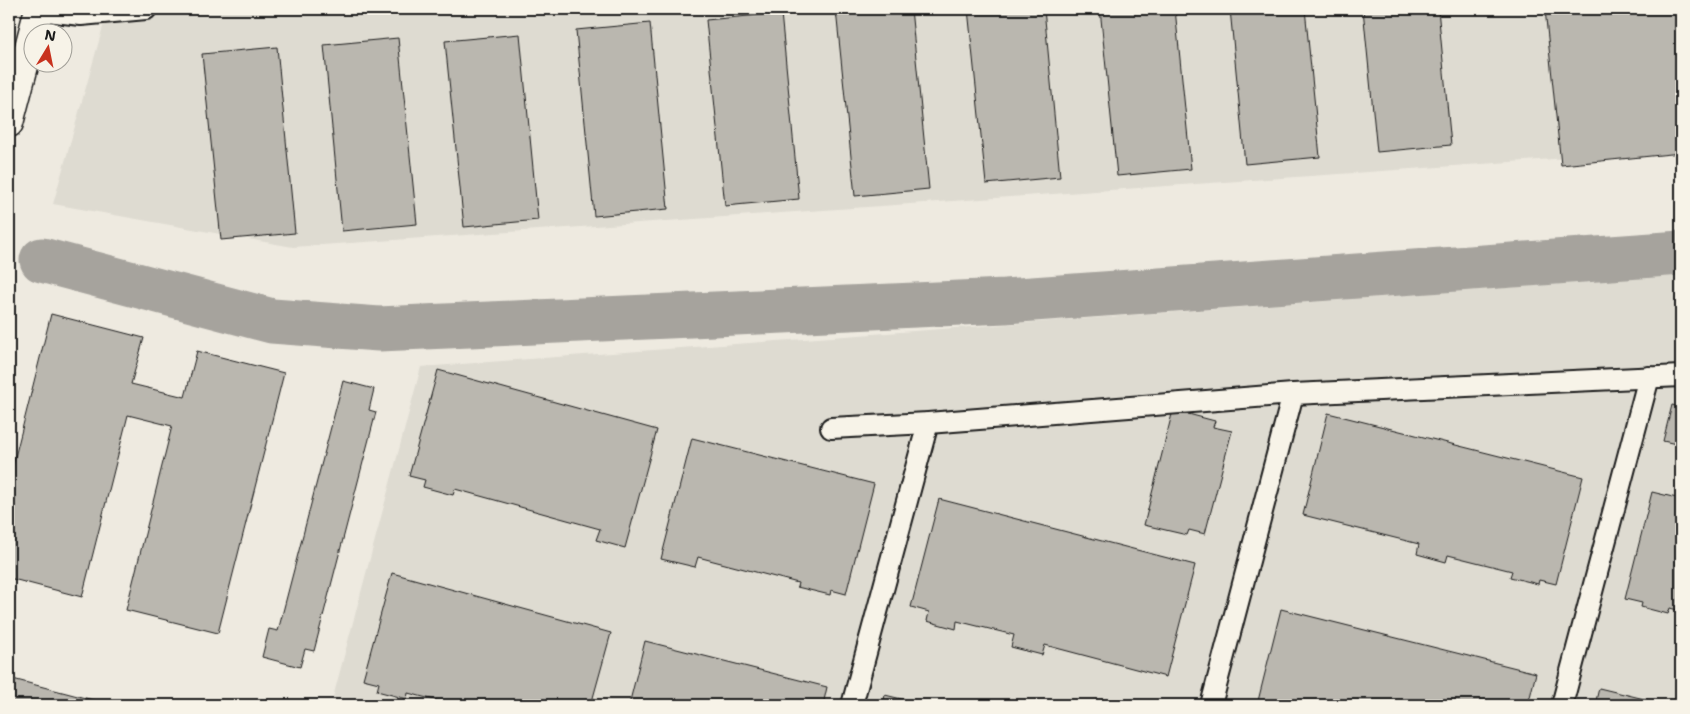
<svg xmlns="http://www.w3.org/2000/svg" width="1690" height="714" font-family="'Shantell Sans',sans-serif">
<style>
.built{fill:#dedbd1}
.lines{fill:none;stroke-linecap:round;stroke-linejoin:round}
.river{stroke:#a6a39d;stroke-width:45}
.building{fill:#bab7af;stroke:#1c1c1c}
.minor-casing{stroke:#1c1c1c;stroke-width:24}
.secondary-casing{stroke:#1c1c1c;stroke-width:31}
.minor{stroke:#f7f3e8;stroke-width:20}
.secondary{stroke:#f7f3e8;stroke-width:28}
</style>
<rect width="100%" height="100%" fill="#eeeae0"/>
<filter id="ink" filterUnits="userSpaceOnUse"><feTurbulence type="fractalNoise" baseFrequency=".02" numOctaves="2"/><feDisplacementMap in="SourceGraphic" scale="10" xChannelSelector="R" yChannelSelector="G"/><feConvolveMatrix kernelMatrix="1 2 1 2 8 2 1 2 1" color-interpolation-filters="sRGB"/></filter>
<g filter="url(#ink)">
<g class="built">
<polygon points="108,9 1681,9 1681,150 293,247 53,204"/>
<polygon points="1681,275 1681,705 331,705 421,367"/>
</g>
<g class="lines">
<polyline class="river" points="42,260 272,321 379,329 1005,301 1681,253"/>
</g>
<g class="building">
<polygon points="854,9 911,9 929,189 855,196 836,10"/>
<polygon points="968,9 1044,9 1060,177 986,184"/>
<polygon points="1100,9 1175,9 1191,169 1117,176"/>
<polygon points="1230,9 1305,9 1320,157 1245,164"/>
<polygon points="1363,9 1438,9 1451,145 1377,152"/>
<polygon points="1545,9 1681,9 1681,153 1561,165"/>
<polygon points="781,13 799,199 725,206 706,20"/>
<polygon points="650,23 668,209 594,216 576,30"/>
<polygon points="520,34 538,220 464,227 445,41"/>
<polygon points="398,38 417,224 342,231 324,45"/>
<polygon points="277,47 295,233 221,240 202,54"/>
<polygon points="51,314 144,338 131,384 185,397 197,351 284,373 218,633 126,610 172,426 128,415 82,597 9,578 9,481"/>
<polygon points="438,370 657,430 625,548 596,540 600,529 455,489 453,495 423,487 425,480 409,476"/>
<polygon points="343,381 374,389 369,410 376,412 314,651 305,649 300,667 262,657 269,629 278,631"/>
<polygon points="1672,405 1681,407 1681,445 1663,441"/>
<polygon points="1173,410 1215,421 1213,427 1232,431 1205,534 1189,530 1187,535 1144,525"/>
<polygon points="1328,413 1583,477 1556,584 1539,580 1538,584 1510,577 1512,571 1448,555 1446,562 1417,554 1419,544 1303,515"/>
<polygon points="692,438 874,484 846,594 831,590 830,595 797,587 798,583 698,557 695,567 661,559"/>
<polygon points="1652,492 1681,499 1681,611 1670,608 1668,614 1641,607 1642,603 1625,599"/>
<polygon points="939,499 1195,565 1166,677 1045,645 1042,655 1011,647 1014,635 957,621 956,629 927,621 929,612 911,607"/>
<polygon points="392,573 611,633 591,705 454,705 408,693 407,699 377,691 379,683 363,679"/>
<polygon points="1281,609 1536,673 1528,705 1257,705"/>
<polygon points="645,641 827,687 823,705 629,705"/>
<polygon points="9,678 112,705 9,705"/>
<polygon points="1599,688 1669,705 1595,705"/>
<polygon points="885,695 926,705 883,705"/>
</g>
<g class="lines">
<g class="minor-casing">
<g id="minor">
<polyline points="38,10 81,15 146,9"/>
<polyline points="831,428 928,423 1293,394 1681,376"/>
<polyline points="852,705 928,423"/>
<polyline points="1211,705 1293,394"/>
<polyline points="1562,705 1649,377"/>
</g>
</g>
<g class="secondary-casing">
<polyline id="secondary" points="9,123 39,9"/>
</g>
<use href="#minor" class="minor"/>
<use href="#secondary" class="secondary"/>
</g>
</g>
<rect width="1690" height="714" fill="none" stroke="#f7f3e8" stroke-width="30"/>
<rect x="15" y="15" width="1660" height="684" fill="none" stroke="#1c1c1c" stroke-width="2" filter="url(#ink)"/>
<g transform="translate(48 48) rotate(10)"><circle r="24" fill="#f7f3e8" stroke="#9f9d96"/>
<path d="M0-4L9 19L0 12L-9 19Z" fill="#c8321e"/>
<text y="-8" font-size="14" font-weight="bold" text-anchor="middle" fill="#1c1c1c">N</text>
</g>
</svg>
